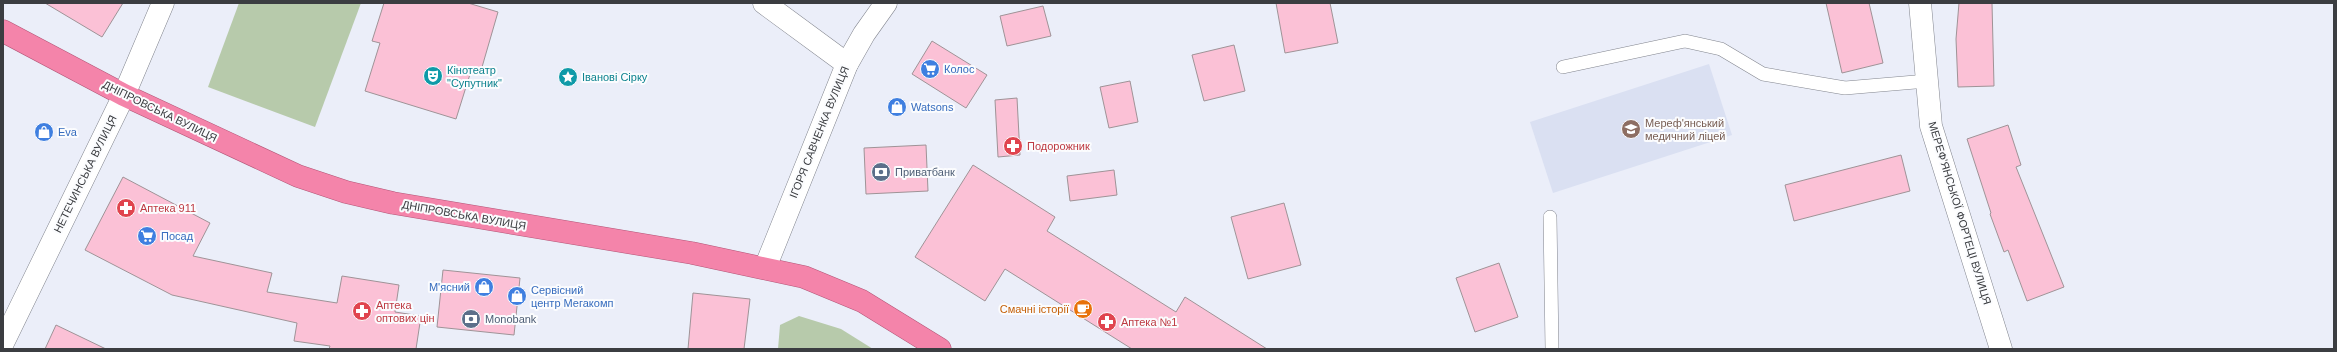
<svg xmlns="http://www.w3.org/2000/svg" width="2337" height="352" font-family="Helvetica,sans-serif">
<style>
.built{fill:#dae0f2}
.green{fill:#b7caab}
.building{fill:#fbc1d6;stroke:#9f9397}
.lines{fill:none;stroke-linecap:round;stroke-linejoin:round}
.service-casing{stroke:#82858e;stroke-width:14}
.minor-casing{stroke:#82858e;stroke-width:23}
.tertiary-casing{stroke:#82858e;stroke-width:23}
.trunk-casing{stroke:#b25778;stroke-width:23}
.service{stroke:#fff;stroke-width:13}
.minor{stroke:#fff;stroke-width:22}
.tertiary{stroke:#fff;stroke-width:22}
.trunk{stroke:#f484aa;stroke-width:22}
.labels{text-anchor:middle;stroke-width:4;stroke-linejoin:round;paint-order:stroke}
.shop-label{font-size:11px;fill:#366cbe;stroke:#fbfcfe;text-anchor:start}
.culture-label{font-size:11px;fill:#0d838f;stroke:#fbfcfe;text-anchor:start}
.street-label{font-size:11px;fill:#3b3d41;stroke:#fbfcfe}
.education-label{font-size:11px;fill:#785e54;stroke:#fbfcfe;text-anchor:start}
.health-label{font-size:11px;fill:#be3a42;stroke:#fbfcfe;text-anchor:start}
.service-label{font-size:11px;fill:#4e5e75;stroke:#fbfcfe;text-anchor:start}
.food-label{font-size:11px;fill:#c56008;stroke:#fbfcfe;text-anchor:end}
</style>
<rect width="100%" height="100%" fill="#ebeef9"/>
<polygon class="built" points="1709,64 1732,135 1553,193 1530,122"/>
<g class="green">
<polygon points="239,3 361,3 315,127 208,87"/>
<polygon points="799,316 841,329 873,349 778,349 780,325"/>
</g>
<g class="building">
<polygon points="45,3 123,3 102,37"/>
<polygon points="384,3 468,3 498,12 480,74 471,71 456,119 365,91 380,43 372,41"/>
<polygon points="1276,3 1330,3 1338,43 1285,53"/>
<polygon points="1826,3 1869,3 1883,63 1842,73"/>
<polygon points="1959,3 1992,3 1994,86 1958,87 1956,39"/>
<polygon points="1043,6 1051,36 1007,46 1000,16"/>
<polygon points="932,41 987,75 966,108 912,74"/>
<polygon points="1234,45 1245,91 1204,101 1192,55"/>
<polygon points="1130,81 1138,122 1109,128 1100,87"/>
<polygon points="1017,98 1020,155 998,157 995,100"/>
<polygon points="2008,125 2021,165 2016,167 2064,287 2027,301 2008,250 2004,252 1990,214 1991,213 1967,139"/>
<polygon points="926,145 928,191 866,194 864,148"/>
<polygon points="1901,155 1910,191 1794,221 1785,185"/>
<polygon points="973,165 1055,217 1047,231 1176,312 1185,297 1267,349 1132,349 1005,269 985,301 915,257"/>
<polygon points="1114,170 1117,195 1070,201 1067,176"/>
<polygon points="123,177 210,223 193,256 272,273 267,292 337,303 342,276 399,285 395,312 421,316 416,349 329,349 330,346 294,341 297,323 172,295 85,250"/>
<polygon points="1284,203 1301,265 1248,279 1231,217"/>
<polygon points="1499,263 1518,317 1475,332 1456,278"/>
<polygon points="443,270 520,278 514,335 437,327"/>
<polygon points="693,293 750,299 744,349 688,349"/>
<polygon points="56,325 106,349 45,349"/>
</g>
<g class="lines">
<g class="service-casing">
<g id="service">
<polyline points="1563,67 1685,41 1721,49 1763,74 1845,88 1927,81"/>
<polyline points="1550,217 1552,349"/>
</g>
</g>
<g class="minor-casing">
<g id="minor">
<polyline points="764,3 847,64"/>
<polyline points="1920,3 1931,126 2001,349"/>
<polyline points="3,343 124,95 163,3"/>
</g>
</g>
<g class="tertiary-casing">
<polyline id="tertiary" points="765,268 847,64 864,34 886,3"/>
</g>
<g class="trunk-casing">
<polyline id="trunk" points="3,31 124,95 298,176 346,192 393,203 692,253 804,277 862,301 940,349"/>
</g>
<use href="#service" class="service"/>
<use href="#minor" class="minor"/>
<use href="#tertiary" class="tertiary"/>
<use href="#trunk" class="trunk"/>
</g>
<defs>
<g id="supermarket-disc" transform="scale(1)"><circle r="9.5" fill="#3f7fe0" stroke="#fbfcfe"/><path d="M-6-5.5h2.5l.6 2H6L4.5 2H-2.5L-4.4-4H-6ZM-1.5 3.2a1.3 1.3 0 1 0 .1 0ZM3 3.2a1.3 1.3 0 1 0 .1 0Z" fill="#fff"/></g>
<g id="theatre-disc" transform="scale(1)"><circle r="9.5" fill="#0f9aa8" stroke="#fbfcfe"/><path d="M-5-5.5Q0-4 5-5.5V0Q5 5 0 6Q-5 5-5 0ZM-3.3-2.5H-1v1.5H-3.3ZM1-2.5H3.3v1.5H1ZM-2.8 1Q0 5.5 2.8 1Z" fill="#fff"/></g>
<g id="sight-disc" transform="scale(1)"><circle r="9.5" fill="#0f9aa8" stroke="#fbfcfe"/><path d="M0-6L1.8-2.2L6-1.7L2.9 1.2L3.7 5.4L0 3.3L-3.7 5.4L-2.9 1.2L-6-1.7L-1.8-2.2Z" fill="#fff"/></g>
<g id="shop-disc" transform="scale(1)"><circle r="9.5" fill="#3f7fe0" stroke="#fbfcfe"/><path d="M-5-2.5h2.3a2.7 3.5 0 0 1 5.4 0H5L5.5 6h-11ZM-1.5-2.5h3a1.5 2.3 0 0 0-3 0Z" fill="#fff"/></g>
<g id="school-disc" transform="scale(1)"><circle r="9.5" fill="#8d6e63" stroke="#fbfcfe"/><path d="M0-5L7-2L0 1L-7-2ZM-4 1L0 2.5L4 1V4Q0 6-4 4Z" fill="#fff"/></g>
<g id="pharmacy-disc" transform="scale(1)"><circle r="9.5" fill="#e0444e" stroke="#fbfcfe"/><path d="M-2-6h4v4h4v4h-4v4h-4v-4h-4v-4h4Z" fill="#fff"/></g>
<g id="bank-disc" transform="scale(1)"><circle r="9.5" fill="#5c6f8a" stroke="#fbfcfe"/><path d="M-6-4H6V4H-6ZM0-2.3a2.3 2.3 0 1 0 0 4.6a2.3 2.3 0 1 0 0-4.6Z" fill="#fff"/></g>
<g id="cafe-disc" transform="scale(1)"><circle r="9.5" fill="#e8710a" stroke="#fbfcfe"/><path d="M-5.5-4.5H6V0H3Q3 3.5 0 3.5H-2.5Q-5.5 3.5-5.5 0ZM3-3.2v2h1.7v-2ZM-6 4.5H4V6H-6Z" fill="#fff"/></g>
</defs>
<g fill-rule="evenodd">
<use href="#supermarket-disc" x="930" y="69"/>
<use href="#theatre-disc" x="433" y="76"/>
<use href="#sight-disc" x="568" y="77"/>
<use href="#shop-disc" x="897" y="107"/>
<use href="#school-disc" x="1631" y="129"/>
<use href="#shop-disc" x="44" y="132"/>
<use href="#pharmacy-disc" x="1013" y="146"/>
<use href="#bank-disc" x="881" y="172"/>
<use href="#pharmacy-disc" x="126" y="208"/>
<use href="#supermarket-disc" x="147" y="236"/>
<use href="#shop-disc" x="484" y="287"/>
<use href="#shop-disc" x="517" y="296"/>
<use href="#cafe-disc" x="1083" y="309"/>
<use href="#pharmacy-disc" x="362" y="311"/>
<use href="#bank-disc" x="471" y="319"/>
<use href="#pharmacy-disc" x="1107" y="322"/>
</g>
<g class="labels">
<g class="shop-label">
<text x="944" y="73">Колос</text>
<text x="911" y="111">Watsons</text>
<text x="58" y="136">Eva</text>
<text x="161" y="240">Посад</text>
<text x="470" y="291" text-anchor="end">М'ясний</text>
<text x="531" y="294">Сервісний<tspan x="531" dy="13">центр Мегакомп</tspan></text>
</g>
<g class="culture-label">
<text x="447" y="74">Кінотеатр<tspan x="447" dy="13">"Супутник"</tspan></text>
<text x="582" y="81">Іванові Сірку</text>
</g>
<g class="street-label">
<text transform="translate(160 111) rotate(26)" y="4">ДНІПРОВСЬКА ВУЛИЦЯ</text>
<text transform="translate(819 132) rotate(-68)" y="4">ІГОРЯ САВЧЕНКА ВУЛИЦЯ</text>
<text transform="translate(85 174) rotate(-64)" y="4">НЕТЕЧИНСЬКА ВУЛИЦЯ</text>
<text transform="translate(1960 213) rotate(73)" y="4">МЕРЕФ'ЯНСЬКОЇ ФОРТЕЦІ ВУЛИЦЯ</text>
<text transform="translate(464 215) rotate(10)" y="4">ДНІПРОВСЬКА ВУЛИЦЯ</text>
</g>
<g class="education-label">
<text x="1645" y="127">Мереф'янський<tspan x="1645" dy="13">медичний ліцей</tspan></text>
</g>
<g class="health-label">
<text x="1027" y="150">Подорожник</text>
<text x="140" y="212">Аптека 911</text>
<text x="376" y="309">Аптека<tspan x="376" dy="13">оптових цін</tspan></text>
<text x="1121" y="326">Аптека №1</text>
</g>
<g class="service-label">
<text x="895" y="176">Приватбанк</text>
<text x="485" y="323">Monobank</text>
</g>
<g class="food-label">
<text x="1069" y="313">Смачні історії</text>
</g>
</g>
<rect width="2337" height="352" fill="none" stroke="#3b3d41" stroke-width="8"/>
</svg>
